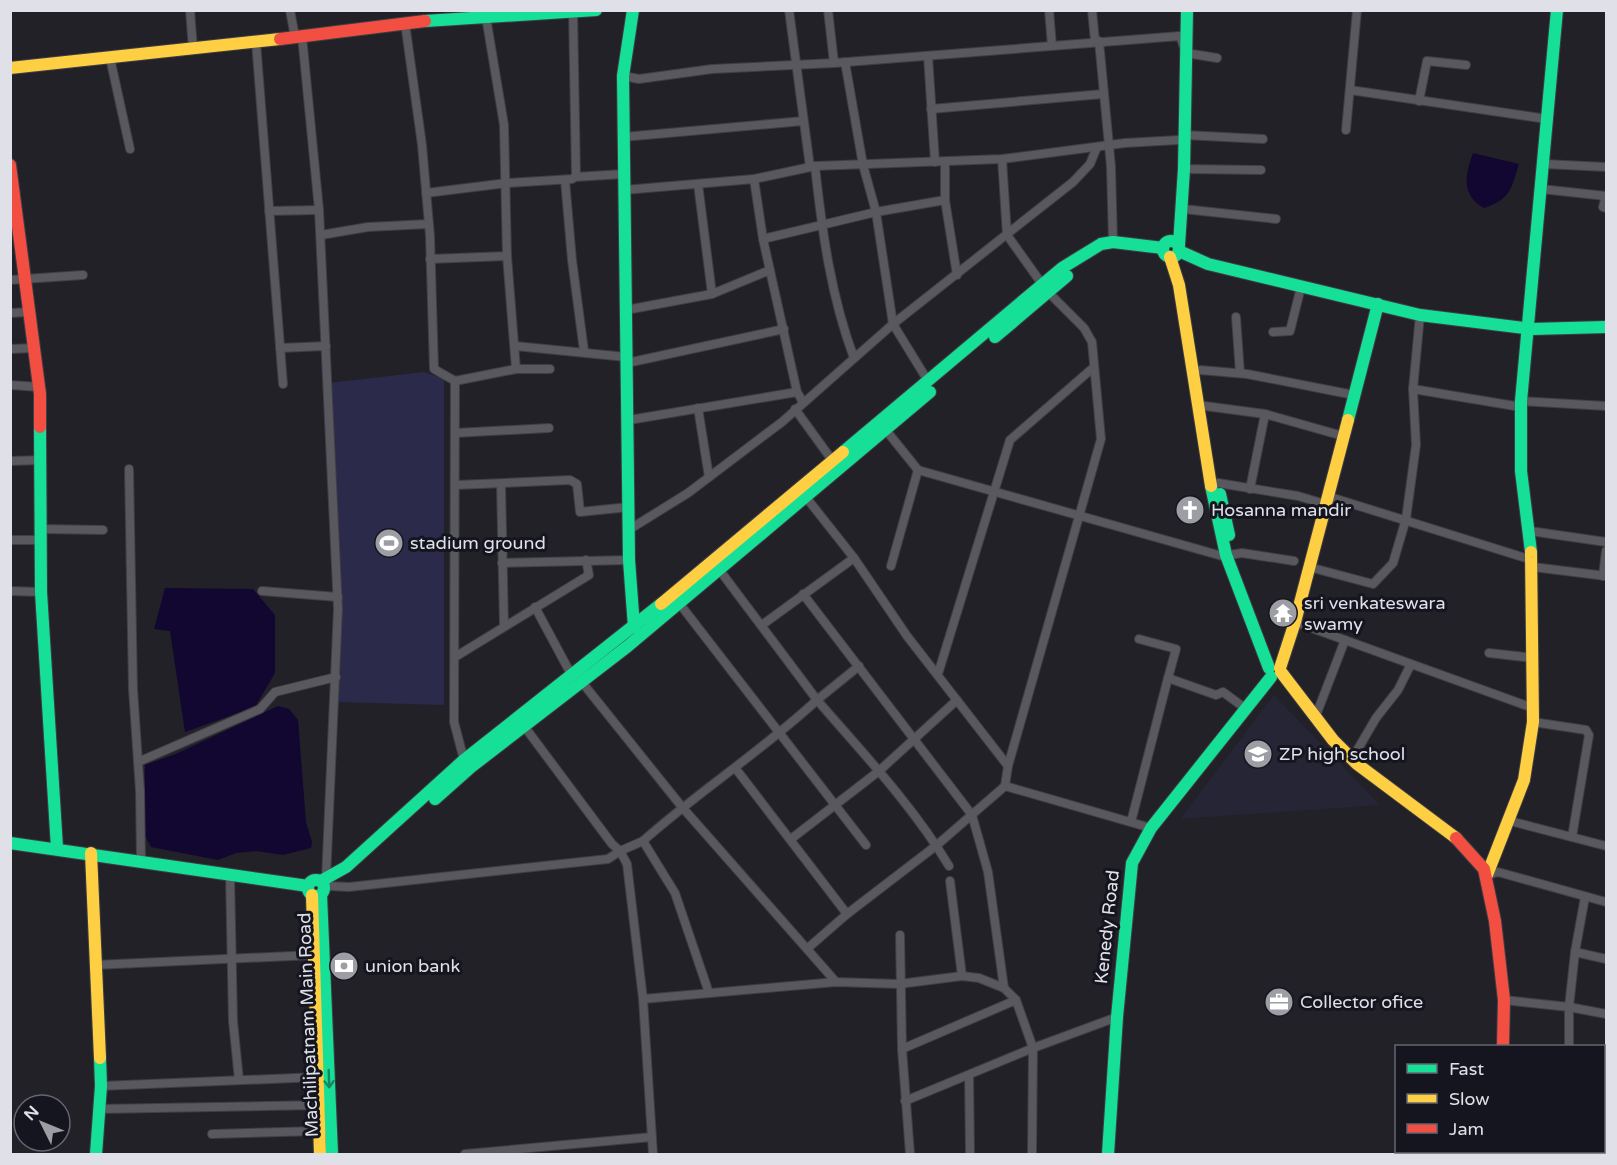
<svg xmlns="http://www.w3.org/2000/svg" width="1617" height="1165" font-family="'Varela Round',sans-serif">
<style>
.built{fill:#252536}
.green{fill:#2b2a4b}
.water{fill:#110731}
.lines{fill:none;stroke-linecap:round;stroke-linejoin:round}
.street-casing{stroke:#3e3e43;stroke-width:10}
.fast-casing{stroke:#3e3e43;stroke-width:14}
.slow-casing{stroke:#3e3e43;stroke-width:14}
.jam-casing{stroke:#3e3e43;stroke-width:14}
.street{stroke:#58585e;stroke-width:8}
.fast{stroke:#16e098;stroke-width:12}
.slow{stroke:#ffcf43;stroke-width:12}
.jam{stroke:#f24e42;stroke-width:12}
.oneway{stroke:#168562}
.labels{text-anchor:middle;stroke-width:6;stroke-linejoin:round;paint-order:stroke}
.poi-label{font-size:18px;fill:#e0e0e8;stroke:#151520;text-anchor:start}
.street-label{font-size:18px;fill:#e0e0e8;stroke:#151520}
</style>
<rect width="100%" height="100%" fill="#212127"/>
<polygon class="built" points="1274,695 1380,805 1180,819"/>
<polygon class="green" points="424,372 444,379 444,705 338,702 329,383"/>
<g class="water">
<path d="M1473,153l46,11c-8,25 -8,35 -35,44 -23,-13 -19,-33 -11,-55z"/>
<polygon points="165,588 253,589 275,615 275,673 255,707 185,732 170,631 154,629"/>
<polygon points="278,706 289,709 298,720 306,822 312,842 311,848 283,855 256,851 236,853 218,860 151,847 144,834 145,765 176,754"/>
</g>
<g class="lines">
<g class="street-casing">
<g id="street">
<polyline points="190,10 193,49"/>
<polyline points="290,10 295,37"/>
<polyline points="789,10 810,167"/>
<polyline points="828,10 834,63"/>
<polyline points="1049,10 1052,46"/>
<polyline points="1092,10 1095,41"/>
<polyline points="405,23 422,145 430,236 434,369 455,381 454,722 464,760"/>
<polyline points="302,36 319,210 338,609 326,879"/>
<polyline points="1099,41 1111,167 1113,242"/>
<polyline points="256,42 283,384"/>
<polyline points="928,56 935,162"/>
<polyline points="110,58 130,149"/>
<polyline points="845,62 863,165 876,212 893,324 928,381"/>
<polyline points="623,76 639,79 712,69 834,63 1180,36 1186,53 1217,58"/>
<polyline points="1350,90 1547,119"/>
<polyline points="1419,101 1427,61 1466,65"/>
<polyline points="931,109 1103,94"/>
<polyline points="1346,130 1357,10"/>
<polyline points="1185,135 1263,139"/>
<polyline points="623,137 803,121"/>
<polyline points="1002,159 1007,235 1042,284"/>
<polyline points="945,163 945,200 957,275"/>
<polyline points="1544,164 1606,167"/>
<path d="M815,166c7,65 16,131 39,192"/>
<polyline points="1184,169 1261,170"/>
<polyline points="575,177 623,174"/>
<polyline points="754,179 763,239 876,212 945,200"/>
<polyline points="565,180 572,260 584,351"/>
<polyline points="698,184 712,294"/>
<polyline points="1541,189 1606,196 1603,207 1606,208"/>
<polyline points="624,190 754,179 815,166 1002,159 1125,143 1178,140"/>
<polyline points="426,193 507,183 572,179 576,176 573,11"/>
<polyline points="1183,209 1276,219"/>
<polyline points="269,211 319,210"/>
<polyline points="321,235 368,227 428,224"/>
<polyline points="763,239 797,392 803,402"/>
<polyline points="430,259 507,256"/>
<polyline points="10,280 83,275"/>
<polyline points="626,310 712,294 770,270"/>
<polyline points="10,313 29,312"/>
<polyline points="1236,317 1240,373"/>
<polyline points="1273,332 1290,331 1301,287"/>
<polyline points="515,346 626,357"/>
<polyline points="280,348 326,346"/>
<polyline points="10,349 34,348"/>
<polyline points="627,363 784,329"/>
<polyline points="516,369 550,369"/>
<polyline points="1200,370 1247,374 1354,395"/>
<polyline points="455,381 516,369 507,256 504,125 485,11"/>
<polyline points="10,385 39,387"/>
<polyline points="1413,389 1521,407"/>
<polyline points="1521,401 1606,406"/>
<polyline points="1205,406 1265,414 1343,436"/>
<polyline points="698,408 709,477"/>
<polyline points="795,409 832,460"/>
<polyline points="629,420 797,392"/>
<polyline points="885,429 918,470 1222,556 1242,553 1294,561"/>
<polyline points="455,433 549,428"/>
<polyline points="10,461 42,460"/>
<polyline points="129,469 133,689 140,791 141,861"/>
<polyline points="1218,483 1298,496 1325,504"/>
<polyline points="501,484 504,626"/>
<polyline points="456,485 570,480 577,484 580,512 629,507"/>
<polyline points="1250,489 1265,414"/>
<polyline points="1327,496 1532,560"/>
<polyline points="42,529 103,530"/>
<polyline points="630,529 688,493 782,422 893,324 1073,182 1090,164 1097,147"/>
<polyline points="1530,531 1606,542"/>
<polyline points="10,540 41,540"/>
<polyline points="502,563 629,560"/>
<polyline points="891,566 918,470"/>
<polyline points="1309,567 1373,584 1393,563 1406,519 1416,445 1413,389 1420,315"/>
<polyline points="1533,567 1606,576"/>
<polyline points="1603,576 1606,551"/>
<polyline points="10,591 41,592"/>
<polyline points="262,591 338,597"/>
<polyline points="803,594 972,815 988,872 1004,988"/>
<polyline points="679,603 866,845"/>
<polyline points="535,607 572,676"/>
<polyline points="1295,622 1533,708"/>
<polyline points="762,625 854,558 805,496"/>
<polyline points="1139,639 1176,649 1168,678 1216,695 1223,692 1246,709"/>
<polyline points="1489,653 1534,658"/>
<polyline points="455,657 589,575 586,560"/>
<path d="M859,666l-42,34c46,53 96,106 132,166"/>
<polyline points="938,674 1010,440 1094,367"/>
<polyline points="581,681 682,807 836,982"/>
<polyline points="1315,718 1345,640"/>
<polyline points="1533,722 1586,730 1589,735 1572,837"/>
<polyline points="524,726 612,844 620,851 643,841 675,893 709,993"/>
<polyline points="1352,759 1376,718 1398,690 1410,666"/>
<polyline points="138,762 260,709 275,692 336,677"/>
<polyline points="1008,766 1101,439 1092,342 1084,328 1048,292"/>
<polyline points="736,769 847,914"/>
<polyline points="1005,786 1151,828"/>
<polyline points="1510,821 1606,846"/>
<polyline points="1131,822 1168,678"/>
<polyline points="791,839 879,771 957,700"/>
<path d="M643,841c56,-50 119,-90 174,-141l-99,-132"/>
<polyline points="1487,875 1498,872 1606,902"/>
<polyline points="230,876 233,1021 239,1080"/>
<polyline points="950,881 962,976"/>
<polyline points="329,886 349,887 608,859 620,851 627,864 643,999 653,1154"/>
<polyline points="1585,897 1575,952 1606,959"/>
<polyline points="900,935 902,1049 910,1154"/>
<polyline points="808,948 847,914 937,845 1005,786 1008,766 907,636 854,558"/>
<polyline points="95,965 313,955"/>
<polyline points="643,999 836,982 899,984 962,976 979,978 1004,988 1016,1000 1033,1048 1117,1017"/>
<polyline points="1504,1000 1569,1007 1575,952"/>
<polyline points="1569,1046 1569,1007 1606,1014"/>
<polyline points="902,1049 1016,1000"/>
<polyline points="969,1075 970,1154"/>
<polyline points="1604,1078 1606,1078"/>
<polyline points="101,1086 318,1077"/>
<polyline points="905,1101 1033,1048 1032,1154"/>
<polyline points="99,1109 318,1105"/>
<polyline points="212,1134 319,1131"/>
<polyline points="465,1154 652,1137"/>
<polyline points="1558,1154 1558,1152"/>
</g>
</g>
<g class="fast-casing">
<g id="fast">
<polyline points="633,10 623,76 629,560 634,627"/>
<polyline points="425,21 596,10"/>
<circle cx="1171" cy="249" r="8"/>
<polyline points="1179,245 1184,169 1187,10"/>
<polyline points="1179,251 1208,264 1420,315 1532,329 1606,327"/>
<polyline points="995,337 1067,276"/>
<polyline points="1348,420 1378,304"/>
<polyline points="40,427 41,592 57,848"/>
<polyline points="843,452 1062,268 1101,244 1113,242 1163,248"/>
<polyline points="1211,486 1226,555 1269,668"/>
<polyline points="1220,494 1229,535"/>
<polyline points="1531,552 1521,471 1521,401 1557,10"/>
<polyline points="435,799 471,767 628,646 930,392"/>
<polyline points="10,843 308,886"/>
<circle cx="316" cy="888" r="8"/>
<polyline points="321,881 346,867 464,760 661,604"/>
<polyline points="321,895 332,1154"/>
<polyline points="1499,1152 1499,1154"/>
<polyline points="96,1154 101,1086 100,1058"/>
<polyline points="1108,1154 1117,1017 1132,863 1151,828 1271,677"/>
</g>
</g>
<g class="slow-casing">
<g id="slow">
<polyline points="10,68 280,39"/>
<polyline points="1170,257 1179,285 1211,486"/>
<polyline points="661,604 843,452"/>
<polyline points="1280,668 1295,622 1348,420"/>
<polyline points="1281,672 1333,740 1357,764 1456,838"/>
<polyline points="91,853 100,1058"/>
<polyline points="1487,875 1524,780 1533,722 1531,552"/>
<polyline points="312,895 320,1154"/>
</g>
</g>
<g class="jam-casing">
<g id="jam">
<polyline points="280,39 425,21"/>
<polyline points="10,165 40,394 40,427"/>
<polyline points="1456,838 1484,869 1495,921 1504,1000 1503,1046"/>
</g>
</g>
<use href="#street" class="street"/>
<use href="#fast" class="fast"/>
<use href="#slow" class="slow"/>
<use href="#jam" class="jam"/>
</g>
<defs><path id="oneway-shaft" d="M-6 0H5M1.5-3L5.5 0L1.5 3" fill="none" stroke-width="1.6" stroke-linecap="round" stroke-linejoin="round" transform="scale(1.5)"/></defs>
<use class="oneway" href="#oneway-shaft" transform="translate(329 1079) rotate(88)"/>
<defs>
<g id="church-disc" transform="scale(1.5)"><circle r="9.5" fill="#9d9da4" stroke="#151520"/><path d="M-1.2-6h2.4v3.5h3.3v2.4h-3.3V6h-2.4V-.1h-3.3v-2.4h3.3Z" fill="#fff"/></g>
<g id="stadium-disc" transform="scale(1.5)"><circle r="9.5" fill="#9d9da4" stroke="#151520"/><path d="M0-5a6.5 5 0 1 0 0 10a6.5 5 0 1 0 0-10ZM-3.5-1.8h7v3.6h-7Z" fill="#fff"/></g>
<g id="temple-disc" transform="scale(1.5)"><circle r="9.5" fill="#9d9da4" stroke="#151520"/><path d="M0-6L5-2H3V0L6.5 2.5H4V6H1.5V3h-3V6H-4V2.5H-6.5L-3 0V-2H-5Z" fill="#fff"/></g>
<g id="school-disc" transform="scale(1.5)"><circle r="9.5" fill="#9d9da4" stroke="#151520"/><path d="M0-5L7-2L0 1L-7-2ZM-4 1L0 2.5L4 1V4Q0 6-4 4Z" fill="#fff"/></g>
<g id="bank-disc" transform="scale(1.5)"><circle r="9.5" fill="#9d9da4" stroke="#151520"/><path d="M-6-4H6V4H-6ZM0-2.3a2.3 2.3 0 1 0 0 4.6a2.3 2.3 0 1 0 0-4.6Z" fill="#fff"/></g>
<g id="office-disc" transform="scale(1.5)"><circle r="9.5" fill="#9d9da4" stroke="#151520"/><path d="M-6-3h4V-5.5h4V-3h4V5H-6ZM-1-4.5V-3h2v-1.5ZM-6 0V1H6V0Z" fill="#fff"/></g>
</defs>
<g fill-rule="evenodd">
<use href="#church-disc" x="1190" y="510"/>
<use href="#stadium-disc" x="389" y="543"/>
<use href="#temple-disc" x="1283" y="613"/>
<use href="#school-disc" x="1258" y="754"/>
<use href="#bank-disc" x="344" y="966"/>
<use href="#office-disc" x="1279" y="1002"/>
</g>
<g class="labels">
<g class="poi-label">
<text x="1211" y="516">Hosanna mandir</text>
<text x="410" y="549">stadium ground</text>
<text x="1304" y="609">sri venkateswara<tspan x="1304" dy="21">swamy</tspan></text>
<text x="1279" y="760">ZP high school</text>
<text x="365" y="972">union bank</text>
<text x="1300" y="1008">Collector ofice</text>
</g>
<g class="street-label">
<text transform="translate(1107 927) rotate(-84)" y="6">Kenedy Road</text>
<text transform="translate(308 1025) rotate(-92)" y="6">Machilipatnam Main Road</text>
</g>
</g>
<rect width="1617" height="1165" fill="none" stroke="#e0e0e8" stroke-width="24"/>
<rect x="1395" y="1045" width="210" height="108" fill="#151520" stroke="#666670" stroke-width="1.5"/>
<rect x="1407" y="1064" width="30" height="9" fill="#16e098" stroke="#666670" stroke-width="1.5"/>
<text x="1449" y="1075" font-size="18" fill="#e0e0e8">Fast</text>
<rect x="1407" y="1094" width="30" height="9" fill="#ffcf43" stroke="#666670" stroke-width="1.5"/>
<text x="1449" y="1105" font-size="18" fill="#e0e0e8">Slow</text>
<rect x="1407" y="1124" width="30" height="9" fill="#f24e42" stroke="#666670" stroke-width="1.5"/>
<text x="1449" y="1135" font-size="18" fill="#e0e0e8">Jam</text>
<g transform="translate(42 1123) rotate(313)"><circle r="28" fill="#151520" stroke="#666670" stroke-width="1.5"/>
<path d="M0-4.5L10 22L0 15L-10 22Z" fill="#9d9da4"/>
<text y="-9" font-size="16" font-weight="bold" text-anchor="middle" fill="#e0e0e8">N</text>
</g>
</svg>
